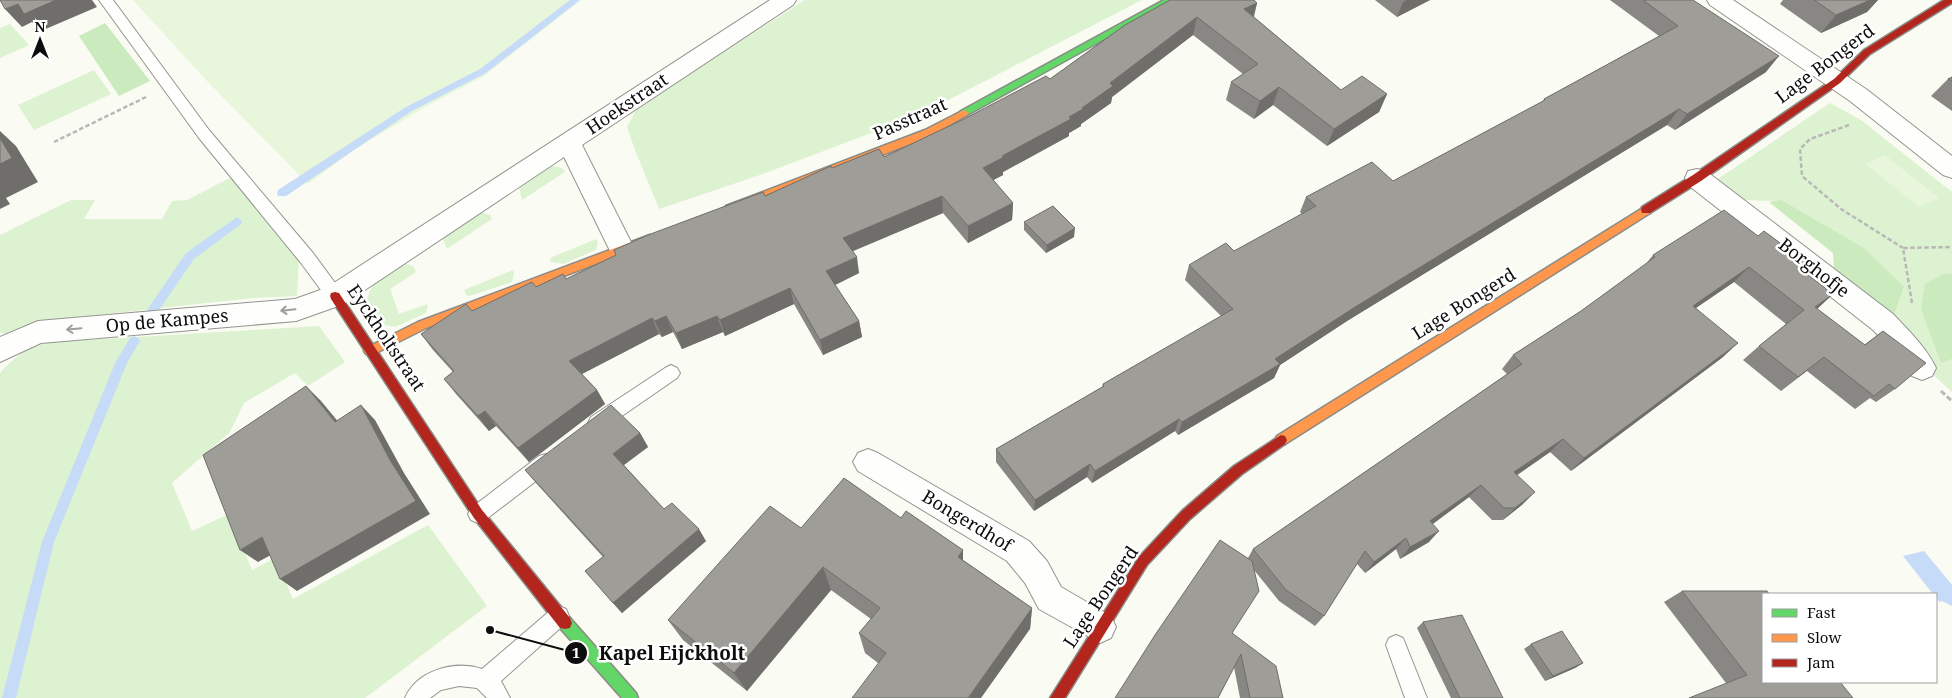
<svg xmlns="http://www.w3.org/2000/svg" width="1952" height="698" font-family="'Noto Serif',serif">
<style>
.green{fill:#ddf2d0}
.forest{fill:#cbeabe}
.pitch{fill:#e8f6db}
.water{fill:#c6dbf7}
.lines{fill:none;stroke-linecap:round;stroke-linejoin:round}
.stream{fill:#c6dbf7;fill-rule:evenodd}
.lane-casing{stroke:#949490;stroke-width:2}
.street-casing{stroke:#949490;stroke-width:2}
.fast-casing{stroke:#8a8b87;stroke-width:3}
.slow-casing{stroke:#8a8b87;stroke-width:3}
.jam-casing{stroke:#8a8b87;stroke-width:3}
.path-far1{stroke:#b8b8b6;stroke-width:2.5;stroke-dasharray:4.5 2.5;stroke-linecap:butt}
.path{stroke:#b8b8b6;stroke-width:3;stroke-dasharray:5.5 2.5;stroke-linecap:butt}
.lane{fill:#fefefd;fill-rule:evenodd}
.street{fill:#fefefd;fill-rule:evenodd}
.fast{fill:#63d668;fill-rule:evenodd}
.slow{fill:#ff974d;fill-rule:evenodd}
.jam{fill:#b3261e;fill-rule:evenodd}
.wall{fill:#888783}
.shaded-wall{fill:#6f6e6a}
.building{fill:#9e9d98;stroke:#6f6e6a}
.oneway{stroke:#9e9e9d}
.labels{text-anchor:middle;stroke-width:5;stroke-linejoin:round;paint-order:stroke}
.street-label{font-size:18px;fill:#0d0d0d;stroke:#fff}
.leader{fill:none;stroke:#0d0d0d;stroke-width:2}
.callout-dot{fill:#0d0d0d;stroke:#fff;stroke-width:2}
.mark-label{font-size:15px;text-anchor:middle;font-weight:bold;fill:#fff}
.callout-label{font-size:19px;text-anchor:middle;font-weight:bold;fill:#0d0d0d;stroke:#fff;stroke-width:5;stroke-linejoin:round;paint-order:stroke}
</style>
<rect width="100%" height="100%" fill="#fafbf2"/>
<g class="green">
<polygon points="805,0 1142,0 919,115 760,175 659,209 635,150 627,127 636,110 645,102"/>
<polygon points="10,24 29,45 0,58 0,28"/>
<polygon points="94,70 111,94 34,130 18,105"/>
<polygon points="1830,103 1861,120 1952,192 1952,273 1943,274 1940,363 1952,359 1952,392 1926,368 1893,318 1904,287 1777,201 1742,200 1715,181"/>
<polygon points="553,166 562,168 565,172 522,200 519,187 547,167"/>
<polygon points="230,178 243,190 299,259 297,296 253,298 41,321 5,334 0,332 0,235 71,200 95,200 84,219 162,219 172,201 187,200"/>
<polygon points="480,212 490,215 492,219 447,249 443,239 444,236"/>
<polygon points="596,239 598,242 596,250 563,264 551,262 550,258"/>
<path d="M406,264l7,2 3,6 -26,17 9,25 29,-10 -2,9 -31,14 -10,-2 -18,-24c4,-20 19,-33 39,-37z"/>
<polygon points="513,270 514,274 512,282 470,296 466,295 464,290"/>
<path d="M319,326l26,36 -37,24 -13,-13 -51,30 -14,29 -58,51 20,48 37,-17 23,56 23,-12 18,41 135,-74 59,81 -122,92h-365v-325c27,-31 49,-33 88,-33z"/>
</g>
<g class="forest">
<polygon points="105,23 150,81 119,96 79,36"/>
<polygon points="1781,200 1864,248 1904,287 1893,318 1834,270 1833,253 1769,202"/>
<polygon points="1952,273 1952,359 1941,363 1921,309 1925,284 1943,274"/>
</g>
<g class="pitch">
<polygon points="133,0 581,0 484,76 427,106 355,149 308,184 206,80"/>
<polygon points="1885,155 1939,198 1919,207 1865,164"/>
</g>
<polygon class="water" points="1924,551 1952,585 1952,606 1942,601 1939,602 1936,594 1933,594 1903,556"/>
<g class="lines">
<g class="stream">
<polygon points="570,0 580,0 486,73 412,111 286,196 278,196 277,193 278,190 406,107 480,69"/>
<polygon points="237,217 242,221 241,224 194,259 155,316 147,316 145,313 147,310 186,253"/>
<polygon points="134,336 138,338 140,341 127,363 54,542 16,698 2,698 42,542 116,361 130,338"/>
</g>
<g class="lane-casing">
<g id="lane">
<polygon points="99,0 113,0 209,130 313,253 341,291 343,296 341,301 335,303 329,301 301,263 199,138"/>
<polygon points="671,365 677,368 680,373 677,378 603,429 597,431 591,429 588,423 591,417 665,368"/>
<polygon points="546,454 553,456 555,462 553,468 485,520 478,523 471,520 468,514 471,508 539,456"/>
<path d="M559,606l7,3 3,7 -3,7 -65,58 9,17h-23l-10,-10 -18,-2 -18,4 -11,8h-25c12,-28 50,-38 77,-29l70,-60z"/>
<polygon points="1396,635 1403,638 1427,698 1405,698 1386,645 1389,638"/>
</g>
</g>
<g class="street-casing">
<g id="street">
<polygon points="770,0 796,0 793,5 582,145 635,250 631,257 622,260 613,257 564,157 344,304 296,321 41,343 0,362 0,337 38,321 295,299 326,288"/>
<polygon points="1707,0 1733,0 1866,89 1952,156 1952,178 1943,175 1850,101 1710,5"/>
<path d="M1697,169l9,2 187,143c16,17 33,33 43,54l-4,8 -10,4 -10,-4 -17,-23 -22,-23 -185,-145 -3,-7 3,-7z"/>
<polygon points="868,449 878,453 1029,541 1047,561 1061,587 1111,616 1116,627 1111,638 1100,643 1039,609 1025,583 1007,561 858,471 853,462 858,453"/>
</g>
</g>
<g class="fast-casing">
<g id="fast">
<polygon points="1164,0 1175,0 967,115 964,116 959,113 961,111"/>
<polygon points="565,617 570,618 636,693 638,698 622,698 560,628 558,623 560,618"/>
</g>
</g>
<g class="slow-casing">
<g id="slow">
<polygon points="964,110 969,113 967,115 931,136 734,212 730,213 725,209 726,206 925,130"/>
<polygon points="1646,206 1651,210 1650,213 1285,444 1281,445 1277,444 1275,440 1277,436"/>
<polygon points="650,235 655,239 654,242 426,328 374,354 366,354 364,351 366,348 418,322"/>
</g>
</g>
<g class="jam-casing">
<g id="jam">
<polygon points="1944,0 1952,0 1952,3 1870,54 1840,83 1701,181 1650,213 1642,213 1641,210 1642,207 1693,175 1834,79 1864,50"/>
<polygon points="335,292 339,293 482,510 570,618 572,623 570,628 565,629 560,628 474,518 331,299 330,296 331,293"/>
<polygon points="1281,435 1285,436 1287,440 1285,444 1242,474 1190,519 1147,565 1065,698 1050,698 1139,557 1182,511 1234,466"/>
</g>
</g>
<g class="path-far1">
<polyline points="1849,125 1810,139 1800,149 1802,176 1841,209 1903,248"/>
<polyline points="54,142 146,97"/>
<polyline points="1912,303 1903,248 1952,247"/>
</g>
<polyline class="path" points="1941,391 1952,401"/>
<use href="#lane" class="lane"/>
<use href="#street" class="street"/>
<use href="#fast" class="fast"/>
<use href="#slow" class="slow"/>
<use href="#jam" class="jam"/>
</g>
<g class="wall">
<polygon points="1375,0 1430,0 1397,17"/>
<polygon points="1610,0 1693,0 1766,72 1675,130 1667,125 1347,321 1280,365 1274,378 1178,435 1175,431 1092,483 1087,477 1034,511 996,462 996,449 1102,387 1103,384 1221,316 1185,280 1189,265 1234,251 1302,214 1300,212 1306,197 1393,181 1542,102 1544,99 1659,36"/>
<polygon points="1783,0 1878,0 1867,12 1821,33 1780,4"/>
<polygon points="1257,3 1254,17 1341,90 1387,94 1379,112 1327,146 1273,105 1254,119 1226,100 1231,82 1243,74 1193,35 1112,97 1111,103 1081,124 1081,126 1069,133 1069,136 1003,172 1003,175 993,180 1013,203 1012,220 968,243 943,213 853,251 859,273 835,285 859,321 862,337 823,355 794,304 725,336 723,332 682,349 673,332 662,337 659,334 582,374 597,390 605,404 529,462 496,426 489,431 456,394 444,379 453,372 433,350 421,334 472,311 536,287 566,279 832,168 884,157 1050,79 1125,25"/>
<polygon points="1952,77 1952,111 1931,96 1948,79"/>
<polygon points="1024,222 1074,237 1046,253 1024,230"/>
<polygon points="1758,236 1815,269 1808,275 1833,294 1817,309 1864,345 1883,331 1895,389 1876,402 1870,398 1855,409 1807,371 1781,391 1743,360 1759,346 1786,324 1734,282 1696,308 1723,357 1571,471 1550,452 1517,475 1523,504 1503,520 1492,520 1469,497 1433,524 1429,542 1400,559 1396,549 1365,573 1357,564 1324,616 1315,626 1279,601 1254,570 1232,633 1283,698 1240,698 1234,667 1218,698 1248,558 1253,549 1507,374 1502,369 1513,355 1581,311 1645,265 1653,255"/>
<polygon points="640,433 648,447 624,465 664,509 706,541 622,613 585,571 603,557 536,483 525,470"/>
<polygon points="901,518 963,550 963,560 1032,608 1030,629 878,663 865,653 859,633 871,619 831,590 747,691 683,640 668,620 801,528"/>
<polygon points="1682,591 1763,682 1726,683 1664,602"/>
<polygon points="1423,622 1503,698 1451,698 1417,628"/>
<polygon points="1531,644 1583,663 1575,668 1545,681 1524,649"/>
</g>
<g class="shaded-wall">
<polygon points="56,0 92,0 97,7 41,31 32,22 22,27 5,9 18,4"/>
<polygon points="1407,0 1430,0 1397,17 1403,2"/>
<polygon points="1864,0 1878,0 1867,12 1821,33 1836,15"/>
<polygon points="1257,3 1252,21 1244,9"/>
<polygon points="1197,17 1193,35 1112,97 1111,103 1081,124 1081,126 1069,133 1069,136 1003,172 1003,175 982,186 983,168 1002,156 1069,117 1082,108 1110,83"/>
<polygon points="1779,56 1766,72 1675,130 1687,114"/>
<polygon points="1279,87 1273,105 1254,119 1260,101"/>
<polygon points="1387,94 1379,112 1327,146 1334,129"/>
<polygon points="1679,109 1667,125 1347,321 1280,365 1274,378 1178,435 1182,422 1275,359 1355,307"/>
<polygon points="0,131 16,146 38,182 6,198 10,204 0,209"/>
<polygon points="942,196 943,213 846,254 843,238"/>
<polygon points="1013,203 1012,220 968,243 968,226"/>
<polygon points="1075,228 1074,237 1046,253 1047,245"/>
<polygon points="857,257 859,273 829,288 826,271"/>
<polygon points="1749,267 1734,282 1678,320 1693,306"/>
<polygon points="790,288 794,304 725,336 720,320"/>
<polygon points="1833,294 1817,309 1815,307"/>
<polygon points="666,316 673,332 662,337 655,321"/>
<polygon points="717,316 723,332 682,349 676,333"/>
<polygon points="652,318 659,334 578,376 569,361"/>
<polygon points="859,321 862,337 823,355 820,340"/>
<polygon points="1738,343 1723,357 1571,471 1584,458"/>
<polygon points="306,386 321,401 350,436 335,422"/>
<polygon points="597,390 605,404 529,462 518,448"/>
<polygon points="361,405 375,420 404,473 430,514 297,591 280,579 390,460"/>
<polygon points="485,411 496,426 489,431 478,416"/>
<polygon points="1179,419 1175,431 1092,483 1095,471"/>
<polygon points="640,433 648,447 621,467 613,454"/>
<polygon points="1563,439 1550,452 1503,485 1514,472"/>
<polygon points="1090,464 1087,477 1034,511 1035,500"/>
<polygon points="1481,485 1469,497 1420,533 1430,521"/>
<polygon points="1535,492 1523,504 1503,520 1515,508"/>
<polygon points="699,529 706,541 622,613 613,603"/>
<polygon points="1439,531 1429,542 1400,559 1410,547"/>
<polygon points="262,537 280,550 258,562 240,550"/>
<polygon points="1406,538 1396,549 1365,573 1374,562"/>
<polygon points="963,550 963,573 958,557"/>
<polygon points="823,567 831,590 747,691 734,673"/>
<polygon points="1032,608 1030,629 981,698 968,698"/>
<polygon points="1583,663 1575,668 1545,681 1553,676"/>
</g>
<g class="building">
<polygon points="0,0 56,0 24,14 18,4 5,9"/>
<polygon points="1170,0 1254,0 1257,3 1244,9 1341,90 1362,76 1387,94 1334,129 1279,87 1260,101 1231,82 1258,64 1197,17 1110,83 1113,86 1082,108 1083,109 1069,117 1071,119 1002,156 1004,157 983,168 1013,203 968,226 942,196 843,238 857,257 826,271 859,321 820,340 790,288 720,320 717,316 676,333 666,316 655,321 652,318 569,361 597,390 518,448 485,411 478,416 444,379 454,371 421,334 466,304 472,311 532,282 536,287 563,274 566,279 616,255 614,250 648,235 763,192 765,196 831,166 832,168 879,149 884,157 964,119 1046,76 1050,79 1125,25"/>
<polygon points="1643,0 1693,0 1779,56 1687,114 1679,109 1355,307 1275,359 1280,364 1182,422 1179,419 1095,471 1090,464 1035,500 996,449 1104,386 1103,384 1233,309 1189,265 1226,243 1234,251 1316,206 1306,197 1372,162 1393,181 1545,100 1544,99 1678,26"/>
<polygon points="1814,0 1870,0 1836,15"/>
<polygon points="1952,77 1952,81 1948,79"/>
<polygon points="0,138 12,158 0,164"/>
<polygon points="1053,206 1075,228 1047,245 1024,222"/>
<polygon points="1724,210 1758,236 1764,231 1815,269 1807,274 1833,294 1815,307 1865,345 1883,331 1926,363 1895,389 1889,384 1874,396 1824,357 1798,377 1759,346 1804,310 1749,267 1693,306 1738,343 1584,458 1563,439 1514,472 1535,492 1515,508 1504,508 1481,485 1430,521 1439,531 1410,547 1406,538 1374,562 1365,551 1324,616 1286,590 1253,549 1522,364 1513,355 1581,311 1655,257 1653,255"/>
<polygon points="306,386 335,422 361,405 390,460 416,501 280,579 262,537 240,550 203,455"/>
<polygon points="611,405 640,433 613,454 664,509 672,503 699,529 613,603 585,571 604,556 525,470"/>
<polygon points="844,478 901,518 906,511 963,550 958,557 1032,608 968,698 852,698 886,653 859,633 880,608 823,567 734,673 668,620 770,506 801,528"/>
<polygon points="1220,540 1252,561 1259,591 1232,633 1276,666 1283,698 1250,698 1241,654 1218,698 1115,698 1155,635"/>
<polygon points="1682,591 1767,591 1769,594 1763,594 1763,682 1840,682 1853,698 1689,698 1747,675"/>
<polygon points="1462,615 1503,698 1460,698 1423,622"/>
<polygon points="1562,631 1583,663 1553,676 1531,644"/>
</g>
<defs><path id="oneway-shaft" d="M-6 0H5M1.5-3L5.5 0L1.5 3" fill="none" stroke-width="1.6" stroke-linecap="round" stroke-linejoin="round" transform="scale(1.25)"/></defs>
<g class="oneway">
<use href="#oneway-shaft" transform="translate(288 310) rotate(174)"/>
<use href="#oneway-shaft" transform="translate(74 329) rotate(175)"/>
</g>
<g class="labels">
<g class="street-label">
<text transform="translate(1825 64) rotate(-37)" y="6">Lage Bongerd</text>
<text transform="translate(627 104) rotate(-34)" y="6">Hoekstraat</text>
<text transform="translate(910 119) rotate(-24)" y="6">Passtraat</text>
<text transform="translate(1814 268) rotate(38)" y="6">Borghofje</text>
<text transform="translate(1464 304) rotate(-32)" y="6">Lage Bongerd</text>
<text transform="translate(167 321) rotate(-5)" y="6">Op de Kampes</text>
<text transform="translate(386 338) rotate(56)" y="6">Eyckholtstraat</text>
<text transform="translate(967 521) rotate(31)" y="6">Bongerdhof</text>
<text transform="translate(1101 597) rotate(-56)" y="6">Lage Bongerd</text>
</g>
</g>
<path class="leader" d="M490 630L576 653"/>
<g class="callout-dot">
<circle cx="490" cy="630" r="5"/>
<circle cx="576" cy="653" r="12"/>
</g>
<g class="mark-label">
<text x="576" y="658">1</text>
</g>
<g class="callout-label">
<text x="672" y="660">Kapel Eijckholt</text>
</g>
<rect x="1762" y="593" width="175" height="90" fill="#ffffff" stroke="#9e9e9e"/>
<rect x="1772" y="609" width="25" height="8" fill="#63d668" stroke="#9e9e9e"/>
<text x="1807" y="618" font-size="15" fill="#0d0d0d">Fast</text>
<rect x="1772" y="634" width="25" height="8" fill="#ff974d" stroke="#9e9e9e"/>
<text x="1807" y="643" font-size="15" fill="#0d0d0d">Slow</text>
<rect x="1772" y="659" width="25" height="8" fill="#b3261e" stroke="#9e9e9e"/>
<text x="1807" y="668" font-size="15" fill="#0d0d0d">Jam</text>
<g transform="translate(40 40)" stroke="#ffffff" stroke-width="4" paint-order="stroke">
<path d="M0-4L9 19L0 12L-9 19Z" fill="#0d0d0d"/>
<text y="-8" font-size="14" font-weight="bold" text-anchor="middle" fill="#0d0d0d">N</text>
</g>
</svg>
